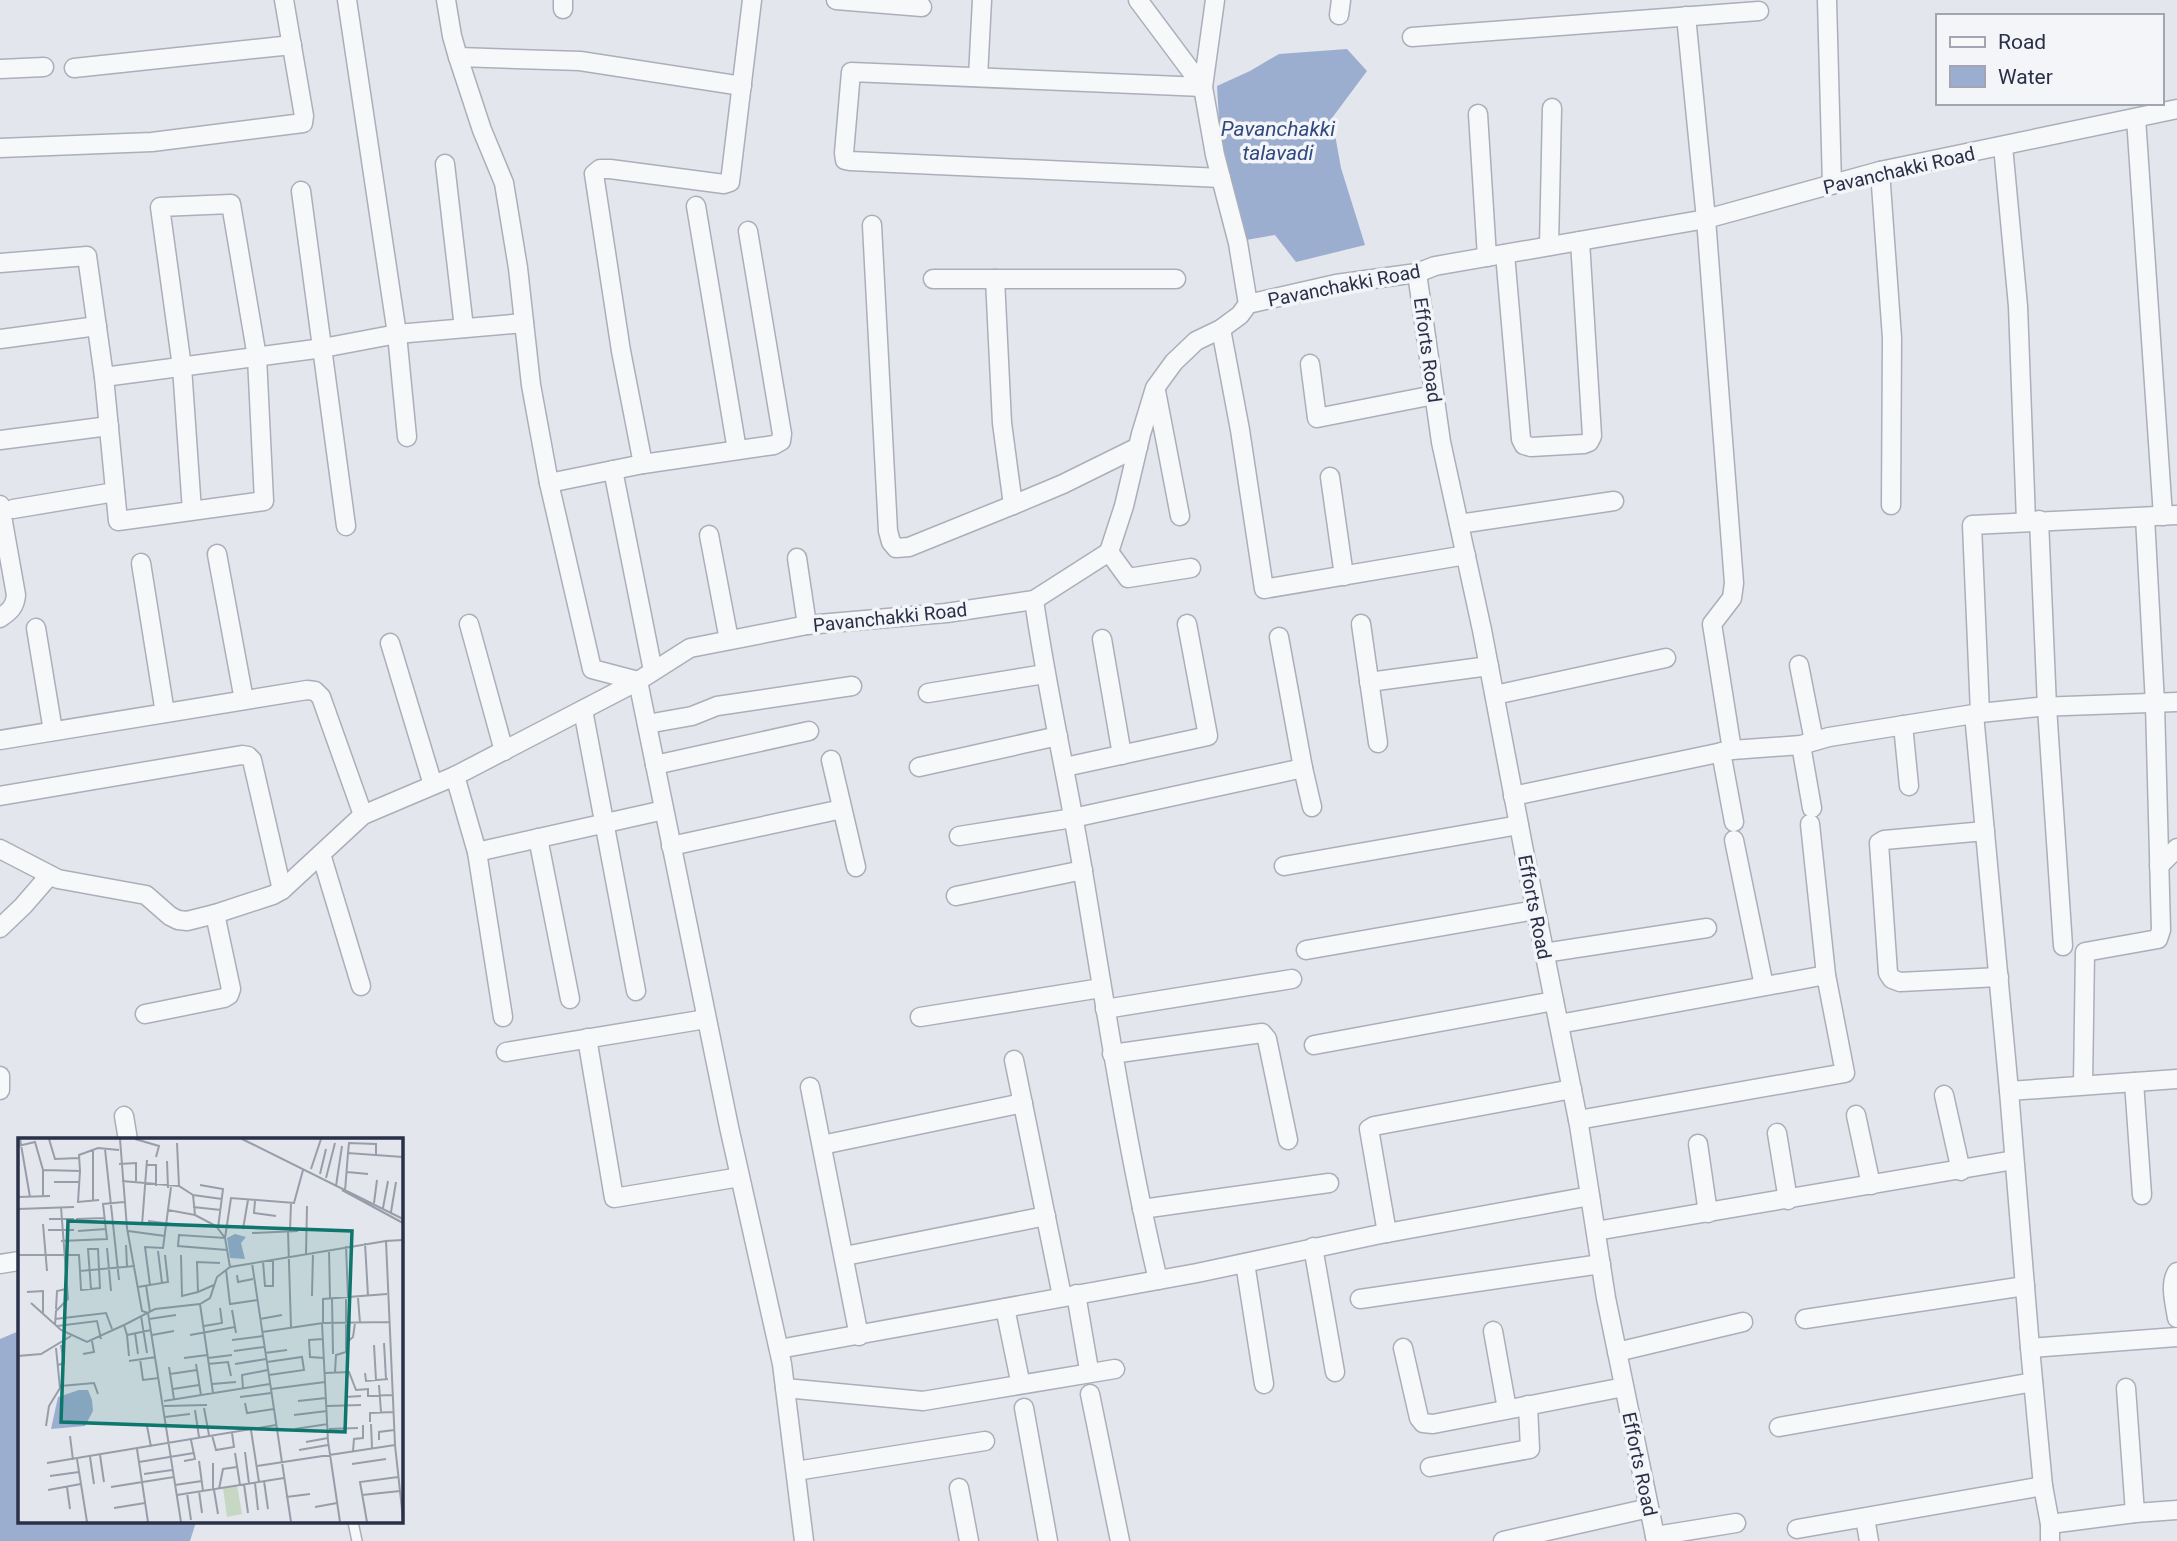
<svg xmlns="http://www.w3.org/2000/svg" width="2177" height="1541" font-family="Roboto,sans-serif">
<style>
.water{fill:#9caecf}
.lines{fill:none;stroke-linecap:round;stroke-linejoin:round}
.lane-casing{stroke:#abafba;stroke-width:12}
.street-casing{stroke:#abafba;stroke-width:21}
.lane{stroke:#f7f8fa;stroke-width:9}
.street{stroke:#f7f8fa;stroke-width:18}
.labels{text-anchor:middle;stroke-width:7;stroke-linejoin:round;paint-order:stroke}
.street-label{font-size:19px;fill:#293047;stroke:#f4f5f9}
.water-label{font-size:21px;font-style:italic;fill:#30497e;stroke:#f4f5f9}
.inset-road{fill:none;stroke:#999daa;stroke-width:2}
.view{fill:#0f766e;fill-opacity:0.15;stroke:#0f766e;stroke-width:3.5}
.inset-edge{fill:none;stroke:#293047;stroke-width:3.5}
</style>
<rect width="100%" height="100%" fill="#e3e6ec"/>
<g class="water">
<polygon points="1347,49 1367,71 1332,118 1341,168 1365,245 1296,262 1275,235 1246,240 1221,155 1217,86 1250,71 1279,54"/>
<polygon points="19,1331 19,1522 196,1522 190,1541 0,1541 0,1339"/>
</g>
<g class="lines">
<g class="lane-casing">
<polyline id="lane" points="353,1522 357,1541"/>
</g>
<g class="street-casing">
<g id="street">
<polyline points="347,0 397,334 407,437"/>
<polyline points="446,0 452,36 458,57 482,130 504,183 518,268 531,385 549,483 592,669 638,681"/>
<polyline points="836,0 922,7"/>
<polyline points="1138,0 1203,87 1215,155 1238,243 1248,304"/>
<polyline points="1215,0 1203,87 851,72 844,153 845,160 850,161 1221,178"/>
<polyline points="1827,0 1832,185"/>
<polyline points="563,9 563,0"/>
<polyline points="1339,15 1341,0"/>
<polyline points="1686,16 1706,219 1734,583 1732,598 1712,624 1732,750"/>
<polyline points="1412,37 1759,11"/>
<polyline points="458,57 580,61 742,86"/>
<polyline points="74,68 292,45"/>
<polyline points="0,69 44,67"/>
<polyline points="978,77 982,0"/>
<polyline points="1478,114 1487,257"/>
<polyline points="2136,118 2163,516"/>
<polyline points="2003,146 2018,306 2026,521"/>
<polyline points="0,148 152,142 303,123 304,116 284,0"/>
<polyline points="445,164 464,328"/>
<polyline points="1880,171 1892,338 1891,505"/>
<polyline points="301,191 346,526"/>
<polyline points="696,206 737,450"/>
<polyline points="872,225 888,531 891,542 896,548 909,547 1013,505"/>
<polyline points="1549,246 1552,108"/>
<polyline points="1505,254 1521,439 1524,445 1531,447 1584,444 1589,442 1592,436 1580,241"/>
<polyline points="0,263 87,256 104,377 323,348 397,334 524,323"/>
<polyline points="1417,273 1441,442 1482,630 1523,846 1579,1125 1606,1298 1656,1541"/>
<polyline points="933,279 995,279"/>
<polyline points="1221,329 1240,430 1264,589 1466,555"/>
<polyline points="0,339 97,326"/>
<polyline points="1310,364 1317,418 1434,395"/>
<polyline points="104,377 118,521 264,501 257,357 231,204 160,207 182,367 192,511"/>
<polyline points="1156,391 1180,516"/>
<polyline points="0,440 109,426"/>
<polyline points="1138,447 1063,484 1013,505 1002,423 995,279 1176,279"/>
<polyline points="643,464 621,351 594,174 600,169 610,169 724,184 730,182 752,0"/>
<polyline points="613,470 653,671"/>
<polyline points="1330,477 1344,576"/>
<polyline points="549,483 643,464 774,445 781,441 782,434 748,231"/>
<path d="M0,505l16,90c-1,12 -6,16 -16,23"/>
<polyline points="13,509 115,492"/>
<polyline points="2039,520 2047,707 2063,946"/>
<polyline points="1459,524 1614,501"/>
<polyline points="709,535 729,640"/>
<polyline points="1109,552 1128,578 1191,568"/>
<polyline points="217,554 244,700"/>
<polyline points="797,558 807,625"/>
<polyline points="141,563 165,713"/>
<path d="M1034,600c13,92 34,181 49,272 23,137 43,273 75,408"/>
<polyline points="469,624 504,751"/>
<polyline points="1361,624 1378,743"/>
<polyline points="36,628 53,731"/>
<polyline points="1279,637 1303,768 1312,807"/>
<polyline points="1102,639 1122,755"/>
<polyline points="390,643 433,785"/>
<polyline points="1799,665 1814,741"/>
<polyline points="638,681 729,1127 782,1364 804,1541"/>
<polyline points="1369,682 1489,666"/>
<polyline points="928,693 1045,674"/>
<polyline points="1495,695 1666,658"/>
<polyline points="583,710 636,991"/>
<polyline points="1980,713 1972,525 2177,515"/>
<polyline points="1974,714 2009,1091 2030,1348 2043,1486 2050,1524 2050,1541"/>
<polyline points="647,724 692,716 717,706 852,686"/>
<polyline points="1903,725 1909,786"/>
<polyline points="0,740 307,690 315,691 321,697 363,815"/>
<polyline points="1801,745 1812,808"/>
<polyline points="1721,752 1734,822"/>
<polyline points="831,760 856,867"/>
<polyline points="655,765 809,731"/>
<polyline points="919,767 1058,736"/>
<polyline points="1065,767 1208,736 1187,624"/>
<polyline points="0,796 242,755 248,756 252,760 282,890"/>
<polyline points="1513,796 1732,750 1801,745 1829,737 1980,713 2038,707 2177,702"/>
<polyline points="664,810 477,852 455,776 638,681 690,648 807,625 946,613 1034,600 1109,552 1124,506 1141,434 1155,388 1174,362 1196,341 1221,329 1240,315 1248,304 1336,284 1417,273 1435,266 1706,219 1880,171 2177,109"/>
<polyline points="1810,824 1826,975"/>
<polyline points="1985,831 1884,840 1879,843 1888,973 1892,979 1900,982 1999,977"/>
<polyline points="959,836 1073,818 1303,768"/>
<polyline points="538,838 570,999"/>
<polyline points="1734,840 1764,986"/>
<polyline points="671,846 842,809"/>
<polyline points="0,849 58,879 146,895 170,916 178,920 187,921 215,914 273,895 282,890 363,815 455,776"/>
<polyline points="477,852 503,1017"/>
<polyline points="321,854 361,986"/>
<polyline points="1284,866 1519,825"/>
<polyline points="2159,866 2177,848"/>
<polyline points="956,896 1083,870"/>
<polyline points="0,928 23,906 49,876"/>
<polyline points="1306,950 1535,910"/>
<polyline points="1544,953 1707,928"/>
<polyline points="1105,1009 1292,979"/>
<polyline points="145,1014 224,998 229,995 231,989 215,914"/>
<polyline points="920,1017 1101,988"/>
<polyline points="1559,1024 1826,975 1845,1073 1578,1120"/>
<polyline points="587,1038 614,1198 740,1177"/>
<polyline points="1314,1045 1554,1001"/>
<polyline points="506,1052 706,1019"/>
<polyline points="1112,1054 1262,1033 1267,1039 1288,1140"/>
<polyline points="1014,1060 1062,1296"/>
<polyline points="0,1076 0,1090"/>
<polyline points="2134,1082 2142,1195"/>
<polyline points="2083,1085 2085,952 2158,939 2161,930 2155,704 2145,517"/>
<polyline points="810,1087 859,1336"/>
<polyline points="2009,1091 2177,1079"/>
<polyline points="1944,1095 1961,1171"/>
<polyline points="1856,1115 1871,1185"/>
<polyline points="124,1116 128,1140"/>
<polyline points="1777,1133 1788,1200"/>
<polyline points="1698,1144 1708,1213"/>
<polyline points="822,1145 1023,1103"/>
<polyline points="1142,1209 1329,1183"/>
<polyline points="1596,1231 2014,1160"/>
<polyline points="1387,1233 1369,1129 1374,1126 1572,1089"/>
<polyline points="1313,1247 1335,1372"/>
<polyline points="845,1256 1046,1216"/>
<polyline points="1245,1263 1264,1384"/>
<polyline points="0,1264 19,1261"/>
<path d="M2177,1272c-8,12 -2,32 0,46"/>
<polyline points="1076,1294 1088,1364"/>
<polyline points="1360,1299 1601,1264"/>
<polyline points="1005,1308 1019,1376"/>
<polyline points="1805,1319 2025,1286"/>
<polyline points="1493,1331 1507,1409"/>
<polyline points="1403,1348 1419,1418 1423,1423 1433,1424 1624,1387"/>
<polyline points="2030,1348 2177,1337"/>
<polyline points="779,1349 1197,1273 1376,1235 1590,1196"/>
<polyline points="1617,1352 1743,1322"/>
<polyline points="785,1388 923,1401 1115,1369"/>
<polyline points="2126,1388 2135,1513"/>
<polyline points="1090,1394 1120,1541"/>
<polyline points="1024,1408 1048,1541"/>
<polyline points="1779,1427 2033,1382"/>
<polyline points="1430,1467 1530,1449 1528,1405"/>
<polyline points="796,1471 985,1441"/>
<polyline points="959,1488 969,1541"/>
<polyline points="1865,1518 1869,1541"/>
<polyline points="2050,1524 2135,1513 2177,1510"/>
<polyline points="1797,1529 2043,1486"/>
<polyline points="1655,1536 1736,1523"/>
<polyline points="1503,1541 1649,1508"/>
</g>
</g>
<use href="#lane" class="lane"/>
<use href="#street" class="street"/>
</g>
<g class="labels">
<g class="street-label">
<text transform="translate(1899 170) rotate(-13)" y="7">Pavanchakki Road</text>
<text transform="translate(1344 285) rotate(-11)" y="7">Pavanchakki Road</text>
<text transform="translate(1428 350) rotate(82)" y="7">Efforts Road</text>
<text transform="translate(890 617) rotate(-6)" y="7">Pavanchakki Road</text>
<text transform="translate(1535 907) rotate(79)" y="7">Efforts Road</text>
<text transform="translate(1640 1464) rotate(78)" y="7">Efforts Road</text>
</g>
<g class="water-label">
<text x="1278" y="136">Pavanchakki<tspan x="1278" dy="24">talavadi</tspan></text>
</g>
</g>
<g transform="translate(18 1138)">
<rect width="385" height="385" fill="#e3e6ec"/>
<path d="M219,347l5,29 -15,3 -4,-29z" fill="#c6d7c4"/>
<path d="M217,96l11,3 -5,6 4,16 -15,-1 -3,-20zM61,252h9l4,10 1,11 -8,15 -34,3 7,-32z" fill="#9caecf"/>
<path class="inset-road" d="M2,1l10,58M31,1l6,20 24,-1M102,1l7,89 15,83 6,2 33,209M117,1l24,7 -3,11M224,1l161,80M159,5l2,43M0,8l17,-4 8,28v26M87,11l14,131M330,15l1,-10 27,1v11M149,23l1,27M101,26l17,-1v18M128,27h10v21M293,31l10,-30M25,32l37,1 -1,-16 19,-7 21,2M62,33l-2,31 21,-2M329,34l21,2M302,36l6,-25M308,40l9,-35M104,43l57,5 14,9 2,20 21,11 9,12 5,29M36,44h25M182,47l23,4 -5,39M318,48l6,-40M153,49l-3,23 27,5M324,52l61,33M327,53l3,-38 55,4M175,57l29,4M0,59l32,-1M75,63v-51M237,63l-1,12 22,3M356,65l3,-23M175,69l28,3M365,70l5,-27M0,71l56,-2M373,74l5,-30M31,81h25M58,81l29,-1M130,83l40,5M25,86l4,47M124,87l5,-65M225,91l5,-29M30,92h26M60,93l28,-2M110,93l37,5M270,93l3,96M272,93l1,-28M234,95l46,-2M385,102l-17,1 9,204 8,74M43,103l46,-2 -4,-35 21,-2M347,105l3,53M108,107l1,21M328,108l2,52M89,110l4,43M209,112l-49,-4 1,-11 46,3 6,-40 63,5 9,-33M311,112l1,48M140,113l4,32M288,116l1,-48M0,117h61l1,16 55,-5M163,117l1,41 16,-4M245,123l2,25h8v-26M234,125l39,259M208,132l4,34 27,-4M62,133l1,19 19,-2 -2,-39h-10l3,40M219,137l1,7 15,-3M128,147l4,27M132,147l-5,-38 18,1 5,-38M196,147l-16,7 -1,-30 23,1M120,149l30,-5 -3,-27M9,154l16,-1v22M294,158l1,-44M314,160l1,56M340,160l2,25M13,165l30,27 26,12 37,-17M182,166l13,89M38,171l1,-18 9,-2M214,172l4,23M123,178l6,37M37,181l51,-6 6,16M131,181l27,-4M242,181l22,-4M304,185l6,118 12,81M305,185v-24l64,-5M37,187l1,-14 12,-12 -7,-92M39,188l40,-5 4,18M186,188l18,-3 -2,-15M133,192l-24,5 -3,-10 31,-16 45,-5 10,-6 7,-21 13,-10 156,-26M244,194l61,-9 66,-1M117,195l3,21M109,197l2,21M134,197l22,-4M172,197l45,-8M305,201l-14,1 1,17 14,1M214,202l31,-4M328,205l7,-6 2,-14M366,205l2,36M356,207l2,35M216,213l30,-4M247,215l22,-3M65,216l11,-2 -2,-11M0,218l23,-2 30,-18M166,220l23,-3M190,220l24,-3M122,221l3,21 16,-2M111,223l27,-4M249,224l35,-5 2,13 -35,5M178,226l5,31M190,226l20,-2 3,14M217,226l31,-5M40,227l6,-2 -3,-18M151,229l5,32M317,234l1,-17 10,-3v-53M307,235l24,-1 7,18 12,-1v7l24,-1M347,235l1,8 22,-2M152,236l27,-4M194,246l24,-2M361,247l2,27M42,248l34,-3 4,11M225,250l-1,-13 26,-5M155,251l26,-4M253,251l54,-7M222,259l31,-4M146,263l106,-17M280,263l28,-3M227,265l2,10 27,-4M146,268l43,-1M309,268l34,-1M328,268v-9l15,-1M186,270l5,27M177,272l4,27M276,277l33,-4M147,279l25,-3M352,284v-9l23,-1M353,286l1,24M28,288l3,-20 11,-18 -4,-40M129,288l4,21M277,291l33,-5M311,291l29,-1M233,292l8,52M194,297l4,15 18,-3 -2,-14M52,298l3,24M361,302v-8l15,-2M288,304l22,-4M119,311l11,73M281,312l29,-5M335,313l1,-12 9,-1v-13M227,314l4,32M217,315l5,32M82,317l4,27M72,319l4,27M59,321l10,63M166,323l11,-2 -4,-19M181,323l4,30M121,324l55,-9M29,325l229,-38M195,325v27M334,326l34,-5M239,328l138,-21M126,336l28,-4M32,338l29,-4M246,343l4,28M237,345l3,27M226,346l4,29M157,347l27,-4M49,349l3,22M93,349l63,-10M201,351l4,-20 14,-2M30,352l33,-6M196,352l4,24M181,353l3,22M169,355l4,27M159,357l107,-17M344,357l38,-4M268,359l24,-3M297,369l22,-4M96,370l31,-5M349,384l-7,-40 38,-5"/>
<path class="view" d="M50,83l284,10 -7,201 -284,-10z"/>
<rect width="385" height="385" class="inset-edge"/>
</g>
<rect x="1936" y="14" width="228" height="91" fill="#f4f5f9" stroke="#a3a6b2" stroke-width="2"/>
<rect x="1950" y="37" width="35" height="10" fill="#f7f8fa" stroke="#a3a6b2" stroke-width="2"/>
<text x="1998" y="49" font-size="21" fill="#293047">Road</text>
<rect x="1950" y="66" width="35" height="21" fill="#9caecf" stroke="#a3a6b2" stroke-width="2"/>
<text x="1998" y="84" font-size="21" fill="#293047">Water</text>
</svg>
